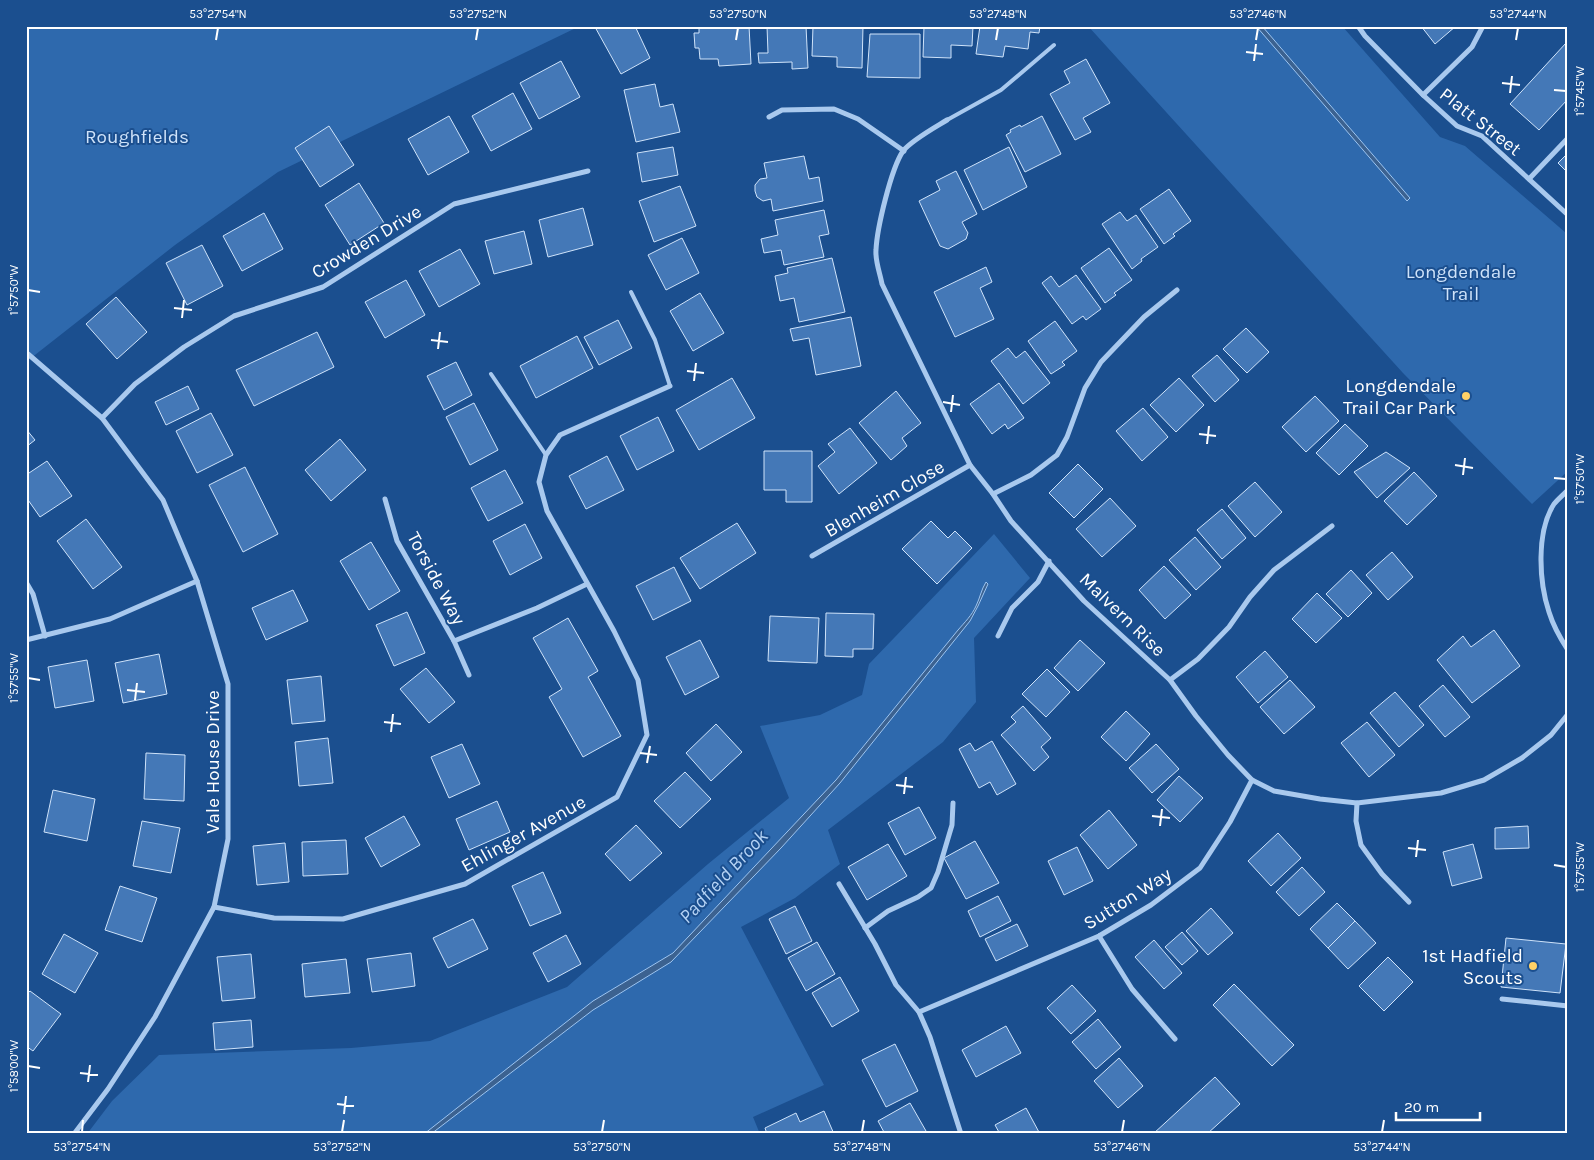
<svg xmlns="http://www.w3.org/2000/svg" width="1594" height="1160" font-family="Karla,sans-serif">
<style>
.green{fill:#2e69ad}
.water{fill:#3c6290;stroke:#9cc4f0}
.building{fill:#4478b7;stroke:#cfe3fa}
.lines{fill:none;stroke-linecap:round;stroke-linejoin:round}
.lane{stroke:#a9c9ee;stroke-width:4}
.street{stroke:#a9c9ee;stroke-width:5}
.ticks{fill:none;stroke:#fff;stroke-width:2}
.poi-dot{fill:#ffd166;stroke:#1b4f8f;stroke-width:2}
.labels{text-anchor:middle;stroke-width:4;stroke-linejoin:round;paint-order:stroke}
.street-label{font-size:19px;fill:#fff;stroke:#1b4f8f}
.park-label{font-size:19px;fill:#cfe3fa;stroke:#1b4f8f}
.poi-label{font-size:19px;fill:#fff;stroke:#1b4f8f;text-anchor:end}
.water-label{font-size:20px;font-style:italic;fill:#b5d3f5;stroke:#1b4f8f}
.neatline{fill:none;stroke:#fff;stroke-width:2}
.ticks-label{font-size:12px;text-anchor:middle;fill:#fff}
</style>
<rect width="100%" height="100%" fill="#1b4f8f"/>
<g class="green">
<polygon points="26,26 580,26 278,172 175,245 26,362"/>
<polygon points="1088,26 1342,26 1440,137 1465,146 1566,233 1568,235 1568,471 1532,504 1403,373"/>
<polygon points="994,534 1030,578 974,638 976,702 943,742 828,830 840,864 795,898 741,927 824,1085 753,1117 760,1134 87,1134 112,1101 159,1055 351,1048 430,1041 567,987 708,864 789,798 760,726 820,715 862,695 869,664"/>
</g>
<g class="water">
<polygon points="1256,26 1262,26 1410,198 1407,201"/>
<path d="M986,582l2,2 -10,22 -8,15 -130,162 -59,65 -110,114 -78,48 -162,124h-7l169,-133 80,-48 163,-173 122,-150c7,-8 14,-15 18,-24 4,-8 5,-16 10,-24z"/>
</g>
<g class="building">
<polygon points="597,26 635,26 650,58 621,74 595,27"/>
<polygon points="699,26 749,26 751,64 719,66 718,59 700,59 699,48 695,48 694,33 699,33"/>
<polygon points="767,26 806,26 808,68 792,69 792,62 759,63 758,53 768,53"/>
<polygon points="813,26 863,26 862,68 837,67 837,57 812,56"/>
<polygon points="924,26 973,26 972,46 951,45 951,58 923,57"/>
<polygon points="980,26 1040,26 1039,33 1030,32 1028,49 1005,46 1003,57 976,54"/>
<polygon points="1421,26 1456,26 1435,44"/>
<polygon points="870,34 920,34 920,78 867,77"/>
<polygon points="1566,43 1568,45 1568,99 1539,130 1510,104"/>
<polygon points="1086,59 1110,103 1083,118 1091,132 1075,140 1050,94 1070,83 1064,71"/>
<polygon points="561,61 580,97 539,119 520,83"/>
<polygon points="655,84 660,107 673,104 680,132 636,142 624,90"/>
<polygon points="513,93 532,129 491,151 472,116"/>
<polygon points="449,116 469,152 428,175 408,139"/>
<polygon points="1042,116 1061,154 1025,172 1006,135 1011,132 1010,130 1020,125 1021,127"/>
<polygon points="329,126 354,165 320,187 295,148"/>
<polygon points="673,147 678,175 642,182 637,153"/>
<polygon points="1009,147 1027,187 983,210 964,170"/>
<polygon points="1568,153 1568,173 1558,163"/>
<polygon points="804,156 809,179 819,177 823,201 773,211 771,199 763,201 757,197 755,191 755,185 760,179 767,178 764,163"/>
<polygon points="956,171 977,214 962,222 968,233 966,239 948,249 940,246 919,201 940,190 936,181"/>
<polygon points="359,183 384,223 350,245 325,205"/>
<polygon points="680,186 696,226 654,242 639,201"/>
<polygon points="1169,189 1191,221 1173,234 1175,236 1164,244 1140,209"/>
<polygon points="583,208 593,245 548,257 539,220"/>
<polygon points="824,210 829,234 819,236 824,257 784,265 781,250 764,253 761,239 778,235 775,220"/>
<polygon points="1120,212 1127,221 1136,215 1158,247 1141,259 1142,261 1132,269 1102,224"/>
<polygon points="264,213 283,249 242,271 223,236"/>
<polygon points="524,231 532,264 494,274 485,241"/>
<polygon points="682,238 699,273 666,290 648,255"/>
<polygon points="202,245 223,286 187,305 166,263"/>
<polygon points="1109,248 1132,280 1114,293 1116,295 1105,303 1081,268"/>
<polygon points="460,249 480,284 439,307 419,271"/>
<polygon points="832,258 845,312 799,322 794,298 780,301 775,276 788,273 787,268"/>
<polygon points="986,267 992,282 980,288 994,319 955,337 934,292"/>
<polygon points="1076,275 1101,309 1086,320 1083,316 1072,324 1042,283 1051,276 1059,287"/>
<polygon points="406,280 425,315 385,338 365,302"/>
<polygon points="700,293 724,333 693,351 670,311"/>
<polygon points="116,297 147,332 117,359 86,324"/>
<polygon points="851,317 861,366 816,375 809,338 793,341 790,329"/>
<polygon points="618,320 632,348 599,365 584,337"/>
<polygon points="1055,321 1077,351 1062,362 1065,365 1051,374 1028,341"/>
<polygon points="1246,328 1269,352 1247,373 1223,349"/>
<polygon points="317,332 334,367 254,406 236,370"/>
<polygon points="577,336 593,368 536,398 520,366"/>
<polygon points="1008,348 1016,358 1025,351 1050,383 1023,404 991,361"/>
<polygon points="1217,355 1239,380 1215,402 1192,376"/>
<polygon points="456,362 472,395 444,410 427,376"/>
<polygon points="732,378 755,418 699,450 676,410"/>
<polygon points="1179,378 1204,405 1176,432 1150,405"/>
<polygon points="999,383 1024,418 1008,429 1005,424 992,434 970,404"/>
<polygon points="188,386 199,409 166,425 155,402"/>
<polygon points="896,391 921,423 902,438 907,446 891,460 859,423"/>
<polygon points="1315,396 1339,421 1306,452 1282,427"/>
<polygon points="474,403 498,450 470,465 446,417"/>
<polygon points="1143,408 1168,437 1142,461 1116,431"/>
<polygon points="211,413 233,455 197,473 176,431"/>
<polygon points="658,417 674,451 637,470 620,436"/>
<polygon points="1345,424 1368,446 1339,475 1316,453"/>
<polygon points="850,428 877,463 839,494 818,466 835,452 828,444"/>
<polygon points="26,429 35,440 26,447"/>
<polygon points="340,439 366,470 331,501 305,470"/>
<polygon points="764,451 812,451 812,502 786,502 786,490 764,490"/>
<polygon points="1386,452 1410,468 1377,498 1354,472"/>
<polygon points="607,456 624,490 586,509 569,476"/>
<polygon points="47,461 72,496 40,517 26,497 26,475"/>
<polygon points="1078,464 1103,489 1074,518 1049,493"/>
<polygon points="245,467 278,534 243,552 209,485"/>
<polygon points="505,470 523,503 488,521 471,488"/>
<polygon points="1414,472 1437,496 1407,525 1384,501"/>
<polygon points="1255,482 1282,512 1255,537 1228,506"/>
<polygon points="1110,498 1136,526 1102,557 1076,529"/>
<polygon points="1222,509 1246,538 1222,559 1197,530"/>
<polygon points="86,519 122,567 93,589 57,541"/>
<polygon points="931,521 948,538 955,531 972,548 937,584 902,549"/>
<polygon points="737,523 756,553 700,589 680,558"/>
<polygon points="525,524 542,558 510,575 493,541"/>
<polygon points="1195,537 1221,567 1196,590 1169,560"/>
<polygon points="371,542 400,591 369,610 340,561"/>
<polygon points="1392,552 1413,577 1388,600 1366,575"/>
<polygon points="1164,566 1191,595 1165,619 1139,590"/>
<polygon points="674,567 691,601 653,620 636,586"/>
<polygon points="1351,570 1372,593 1348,617 1326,594"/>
<polygon points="293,590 308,621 266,640 252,608"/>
<polygon points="1317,593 1342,618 1316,643 1292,619"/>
<polygon points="407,612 425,653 394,666 376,625"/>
<polygon points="826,613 874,614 873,649 853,649 853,657 825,656"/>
<polygon points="770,616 819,618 817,663 768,661"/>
<polygon points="568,618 598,671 588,677 621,736 583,757 549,697 562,689 533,638"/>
<polygon points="1494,630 1520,666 1472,703 1437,660 1463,636 1471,647"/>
<polygon points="700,640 719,677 685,695 666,657"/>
<polygon points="1080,640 1105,663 1078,691 1054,668"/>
<polygon points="1265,651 1288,677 1258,703 1236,677"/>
<polygon points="159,654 167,694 123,703 115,663"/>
<polygon points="87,660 94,701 55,708 48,667"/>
<polygon points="426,668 455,702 429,723 400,689"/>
<polygon points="1047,669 1070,692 1046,717 1022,694"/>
<polygon points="321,676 325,721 292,724 287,680"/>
<polygon points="1290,680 1315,707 1284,734 1260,707"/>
<polygon points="1443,685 1470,717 1445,737 1419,706"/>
<polygon points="1395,692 1424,725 1399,747 1370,713"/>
<polygon points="1023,706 1051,738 1041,747 1049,757 1034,771 1001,735 1016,722 1011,717"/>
<polygon points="1126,711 1150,734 1126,761 1101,737"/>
<polygon points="1367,722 1395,755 1369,777 1341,743"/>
<polygon points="716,724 742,752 711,781 686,753"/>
<polygon points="328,738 333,783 299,786 295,742"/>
<polygon points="992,741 1016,784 997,795 990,782 979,788 959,749 970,743 975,751"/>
<polygon points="462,744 480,784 449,798 431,757"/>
<polygon points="1156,744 1179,769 1152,793 1129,768"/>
<polygon points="146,753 185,755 184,801 144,799"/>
<polygon points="685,772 711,799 680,828 654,801"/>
<polygon points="1179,776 1203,798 1180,822 1157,800"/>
<polygon points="53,790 95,799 87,841 44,832"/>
<polygon points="497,801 510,832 469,850 456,819"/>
<polygon points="919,807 936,838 905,855 888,823"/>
<polygon points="1109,810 1137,845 1108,869 1080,835"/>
<polygon points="404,816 420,845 381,867 365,838"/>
<polygon points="142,821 180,828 171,873 133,866"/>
<polygon points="636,825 662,853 630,881 605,854"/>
<polygon points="1528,826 1529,848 1495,849 1495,828"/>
<polygon points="1278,833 1301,858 1271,886 1248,861"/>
<polygon points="346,840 348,874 303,876 302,842"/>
<polygon points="975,841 999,883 966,899 944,858"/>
<polygon points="285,843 289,882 257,885 253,846"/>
<polygon points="888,844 907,876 867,900 848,867"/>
<polygon points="1473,844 1482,878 1452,886 1443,852"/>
<polygon points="1077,847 1093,881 1064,895 1048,861"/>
<polygon points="1302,867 1325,892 1299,916 1276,892"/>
<polygon points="543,872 561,913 530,926 512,886"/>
<polygon points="120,886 157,898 142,942 105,930"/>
<polygon points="998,896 1011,921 980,937 968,911"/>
<polygon points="1337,903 1355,921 1328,948 1310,929"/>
<polygon points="795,906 812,941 786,954 769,919"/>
<polygon points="1211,908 1233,933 1208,955 1186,931"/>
<polygon points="473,919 488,949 448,968 433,938"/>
<polygon points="1355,921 1376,943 1348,969 1328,948"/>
<polygon points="1017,924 1028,946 996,961 985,939"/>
<polygon points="1182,932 1198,951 1182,965 1165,947"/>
<polygon points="64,934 98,953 75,993 42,974"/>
<polygon points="566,935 581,964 548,982 533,953"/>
<polygon points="1506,938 1566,944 1560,993 1501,987"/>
<polygon points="1154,940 1182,973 1164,989 1135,957"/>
<polygon points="817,942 835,974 806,991 788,958"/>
<polygon points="411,953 415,986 372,992 367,959"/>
<polygon points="251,954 255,998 222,1001 217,957"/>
<polygon points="1388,957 1413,982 1384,1011 1359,986"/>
<polygon points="346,959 350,993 305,997 302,964"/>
<polygon points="840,977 859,1011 832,1027 812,993"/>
<polygon points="1234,984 1294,1045 1272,1066 1213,1005"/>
<polygon points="1072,985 1096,1011 1071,1034 1047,1008"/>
<polygon points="30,991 61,1014 33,1051 26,1046 26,995"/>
<polygon points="1098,1019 1121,1047 1096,1069 1072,1042"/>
<polygon points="251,1020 253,1047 215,1050 213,1023"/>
<polygon points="1006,1026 1021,1053 976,1077 962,1050"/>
<polygon points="895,1044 918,1091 886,1107 862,1060"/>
<polygon points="1119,1058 1143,1086 1118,1108 1094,1081"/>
<polygon points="1215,1077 1240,1104 1207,1134 1153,1134"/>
<polygon points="910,1103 926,1131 922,1134 885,1134 878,1121"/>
<polygon points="1026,1108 1040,1134 1000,1134 995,1125"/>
<polygon points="824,1111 834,1134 767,1134 765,1128 796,1113 800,1122"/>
</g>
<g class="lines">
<g class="lane">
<polyline points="947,120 1001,90 1054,45"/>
<polyline points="631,292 655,340 670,386"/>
<polyline points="491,374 546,455"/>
</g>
<g class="street">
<polyline points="1358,26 1365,36 1423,95 1457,126 1482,136 1568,215"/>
<polyline points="1423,95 1472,47 1483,26"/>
<polyline points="769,117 782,110 834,109 858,119 904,151"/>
<path d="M947,120c-13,8 -35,20 -44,31 -12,18 -26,77 -27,99 -1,11 4,23 6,34l88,181 23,29 18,27 73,80 86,79 26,36 32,39 24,25 22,11 46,8 37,4 84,-10 43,-13 38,-22 29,-23 17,-21"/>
<polyline points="1529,179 1568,138"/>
<polyline points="28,354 102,418 163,500 197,581 228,684 228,839 214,907 155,1017 108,1089 74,1134"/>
<polyline points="102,418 135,384 184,347 234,316 323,287 454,204 588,171"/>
<path d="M1568,490c-4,4 -10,9 -14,14 -18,28 -15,78 -5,108 4,13 11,26 19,38"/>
<polyline points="993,494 1031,475 1057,455 1067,437 1085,388 1101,362 1144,317 1177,290"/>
<polyline points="385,499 397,541 454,641 469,675"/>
<polyline points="812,556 970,465"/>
<polyline points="26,582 33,594 45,636"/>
<polyline points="998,636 1012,608 1038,582 1049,561"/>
<polyline points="26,640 110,619 197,581"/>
<polyline points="454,641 537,608 587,584"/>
<polyline points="1170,680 1198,659 1229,627 1250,597 1274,570 1332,526"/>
<polyline points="1357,803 1356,821 1361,845 1382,874 1409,902"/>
<polyline points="839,884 875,944 896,985 919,1012 930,1037 961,1134"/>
<polyline points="214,907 274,918 343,919 465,884 617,797 647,735 638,680 614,631 547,511 539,482 546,455 560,435 670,386"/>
<polyline points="865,928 888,911 918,897 931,888 938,872 952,825 953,803"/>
<polyline points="1099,936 1132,989 1175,1039"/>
<polyline points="1502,999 1568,1006"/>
<polyline points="919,1012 1099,936 1151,905 1200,868 1230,822 1252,780"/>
</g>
</g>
<path class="ticks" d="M216,40l2,-12M476,40l2,-12M736,40l2,-12M996,40l2,-12M1256,40l2,-12M1516,40l2,-12M1246,52l17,2M1254,61l2,-17M1502,83l18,2M1554,90l12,1M1510,93l2,-17M28,290l12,2M174,308l18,2M182,318l2,-18M431,340l17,2M438,349l2,-17M687,371l17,2M694,381l2,-18M943,402l17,3M951,412l2,-17M1199,434l17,2M1207,444l2,-18M1455,465l18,3M1463,475l2,-17M1554,478l12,1M28,678l12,2M127,690l18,2M135,700l2,-17M384,722l17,2M391,732l2,-18M640,753l17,2M647,763l3,-17M896,785l17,2M904,794l2,-17M1152,816l18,2M1160,826l2,-17M1408,848l18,2M1416,857l2,-17M1554,865l12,2M28,1066l12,2M80,1073l18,2M88,1082l2,-17M337,1104l17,2M344,1114l2,-18M82,1132l1,-12M342,1132l2,-12M602,1132l2,-12M862,1132l2,-12M1122,1132l2,-12M1382,1132l2,-12"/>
<g class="poi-dot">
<circle cx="1466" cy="396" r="5"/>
<circle cx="1533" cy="966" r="5"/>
</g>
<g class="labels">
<g class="street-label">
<text transform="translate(1481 121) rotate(38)" y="7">Platt Street</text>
<text transform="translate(366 241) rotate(-31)" y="7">Crowden Drive</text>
<text transform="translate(884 498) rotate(-30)" y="7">Blenheim Close</text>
<text transform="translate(437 578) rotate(62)" y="7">Torside Way</text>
<text transform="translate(1123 614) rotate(44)" y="7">Malvern Rise</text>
<text transform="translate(212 762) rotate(-90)" y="7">Vale House Drive</text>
<text transform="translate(523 833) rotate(-29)" y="7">Ehlinger Avenue</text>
<text transform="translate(1127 898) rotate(-32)" y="7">Sutton Way</text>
</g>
<g class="park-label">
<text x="137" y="143">Roughfields</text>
<text x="1461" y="278">Longdendale<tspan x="1461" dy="22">Trail</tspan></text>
</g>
<g class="poi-label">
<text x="1456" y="392">Longdendale<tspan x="1456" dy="22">Trail Car Park</tspan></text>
<text x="1523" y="962">1st Hadfield<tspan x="1523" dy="22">Scouts</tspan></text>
</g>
<g class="water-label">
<text transform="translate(723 876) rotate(-47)" y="7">Padfield Brook</text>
</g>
</g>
<rect width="1594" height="1160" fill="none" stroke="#1b4f8f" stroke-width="55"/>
<path d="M1396 1112v8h84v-8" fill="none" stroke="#ffffff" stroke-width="2.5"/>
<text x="1404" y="1112" font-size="15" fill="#ffffff" stroke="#1b4f8f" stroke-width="4" paint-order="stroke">20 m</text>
<rect x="28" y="28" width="1538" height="1104" class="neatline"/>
<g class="ticks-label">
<text x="218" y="18">53°27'54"N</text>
<text x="478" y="18">53°27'52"N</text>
<text x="738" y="18">53°27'50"N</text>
<text x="998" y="18">53°27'48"N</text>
<text x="1258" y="18">53°27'46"N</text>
<text x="1518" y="18">53°27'44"N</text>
<text transform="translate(1580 91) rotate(-90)" y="4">1°57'45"W</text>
<text transform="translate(14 290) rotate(-90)" y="4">1°57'50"W</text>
<text transform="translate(1580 479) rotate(-90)" y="4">1°57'50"W</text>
<text transform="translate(14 678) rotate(-90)" y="4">1°57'55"W</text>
<text transform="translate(1580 867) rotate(-90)" y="4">1°57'55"W</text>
<text transform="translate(14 1066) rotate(-90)" y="4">1°58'00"W</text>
<text x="82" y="1151">53°27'54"N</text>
<text x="342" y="1151">53°27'52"N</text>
<text x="602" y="1151">53°27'50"N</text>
<text x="862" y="1151">53°27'48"N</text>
<text x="1122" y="1151">53°27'46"N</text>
<text x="1382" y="1151">53°27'44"N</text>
</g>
</svg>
